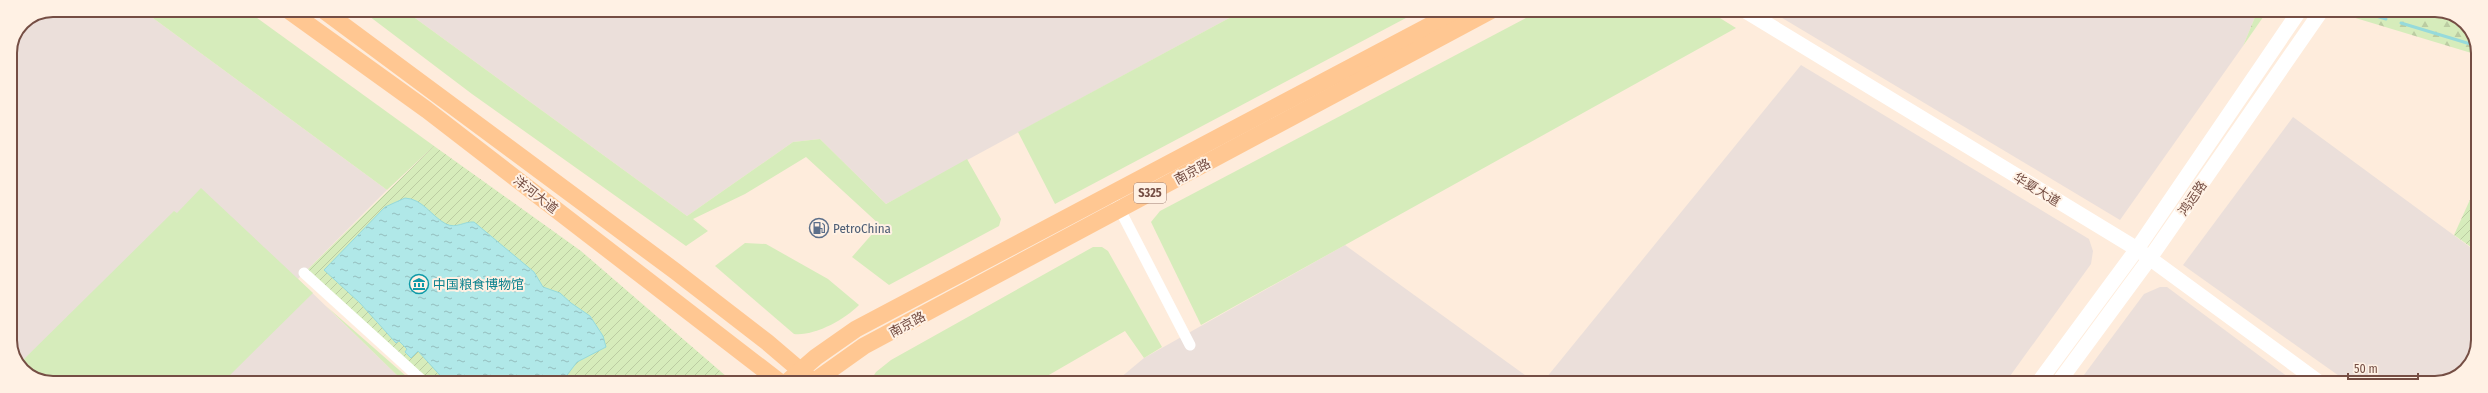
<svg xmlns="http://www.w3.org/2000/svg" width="2488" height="393" font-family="'Fira Sans Condensed','Noto Sans SC',sans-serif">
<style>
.industrial{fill:#ebdfda}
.green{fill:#d6ecbb}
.forest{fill:url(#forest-firs)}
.garden{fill:url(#garden-furrows)}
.water{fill:url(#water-ripples);stroke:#96dadb}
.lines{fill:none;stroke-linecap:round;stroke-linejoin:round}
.stream{stroke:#96dadb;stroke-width:3}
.street{stroke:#fff;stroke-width:11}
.secondary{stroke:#fff;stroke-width:15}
.primary{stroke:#ffc792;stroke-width:17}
.labels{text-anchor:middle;stroke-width:4;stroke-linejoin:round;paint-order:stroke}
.shield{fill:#fff1e4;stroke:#9e7f74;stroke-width:1}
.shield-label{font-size:12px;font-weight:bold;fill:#754e44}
.street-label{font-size:13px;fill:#754e44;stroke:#fff1e4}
.service-label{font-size:13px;fill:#4e5e75;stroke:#fff1e4;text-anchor:start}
.culture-label{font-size:13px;fill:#0d838f;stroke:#fff1e4;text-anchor:start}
.rim{fill:none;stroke:#754e44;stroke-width:2}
</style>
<defs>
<pattern id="forest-firs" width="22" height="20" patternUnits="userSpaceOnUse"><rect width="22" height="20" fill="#d6ecbb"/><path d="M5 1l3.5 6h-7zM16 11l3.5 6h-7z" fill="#bbcca2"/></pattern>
<pattern id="garden-furrows" width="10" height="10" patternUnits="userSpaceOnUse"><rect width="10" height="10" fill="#d6ecbb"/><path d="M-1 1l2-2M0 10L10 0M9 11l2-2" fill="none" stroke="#bbcca2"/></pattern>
<pattern id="water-ripples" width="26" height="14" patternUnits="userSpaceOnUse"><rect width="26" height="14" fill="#b0e8e8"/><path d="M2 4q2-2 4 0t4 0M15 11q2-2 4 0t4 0" fill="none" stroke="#94bebe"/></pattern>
</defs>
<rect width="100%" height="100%" fill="#feecdc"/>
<g class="industrial">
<polygon points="53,10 142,10 387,190 298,279 405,383 47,383 22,370 10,345 10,53 23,22"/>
<polygon points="404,10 1244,10 886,204 820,139 793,142 687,216"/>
<polygon points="1769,10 2258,10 2243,46 2120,220"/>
<polygon points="1801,65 2089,239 2093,251 2091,264 2005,383 1542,383"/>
<polygon points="2293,117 2478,253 2478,346 2463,373 2435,383 2349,383 2183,265"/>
<polygon points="1345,245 1536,383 1114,383 1144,358"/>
<polygon points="2160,287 2167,287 2296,383 2078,383 2144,294"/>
</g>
<g class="green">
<polygon points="142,10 246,10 434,146 387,190"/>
<polygon points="361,10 404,10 687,216 793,142 820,139 886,204 967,159 1001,219 999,226 889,285 852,257 880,225 806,157 745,194 693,219 708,231 686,246 472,94"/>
<polygon points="1244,10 1421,10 1055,204 1018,132"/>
<polygon points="1541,10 1707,10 1736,28 1201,325 1151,222 1160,211"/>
<polygon points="201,188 313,293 222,383 47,383 22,370 19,364 174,211 177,213"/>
<path d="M745,243l21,1 62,35 31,26c-15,15 -44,31 -65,29l-79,-68z"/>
<polygon points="1093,247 1102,247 1108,251 1162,347 1144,358 1125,331 1035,383 869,383 876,372 891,360"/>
<polygon points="326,306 414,383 405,383"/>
</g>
<g class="forest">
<polygon points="2258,10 2268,10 2243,46"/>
<polygon points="2329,10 2441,10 2466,23 2478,48 2478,55"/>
</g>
<g class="garden">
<polygon points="434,146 581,251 734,383 433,383 306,271"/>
<polygon points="2478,182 2478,252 2454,235"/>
</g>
<path class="water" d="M405,198c18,1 26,18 41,26 10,5 19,-3 28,-2l60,50 9,15 17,6 11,10 19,13 13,20 3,11 -29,15 -16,21h-114l-29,-32 -7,7 -6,-6 2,-3 -8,-8 -3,2 -36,-40 -36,-33 61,-63z"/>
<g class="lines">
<g class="stream">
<polyline points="2357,10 2386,19"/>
<polyline points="2401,23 2477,46"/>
</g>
<g class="street">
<polyline points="1117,204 1190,345"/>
<polyline points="304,273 425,383"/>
</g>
<g class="secondary">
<polyline points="1744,10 2137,249 2320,383"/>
<polyline points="2038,383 2137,249 2300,10"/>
<polyline points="2058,383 2150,258 2322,10"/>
</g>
<g class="primary">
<polyline points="288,10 427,110 781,383"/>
<polyline points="323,10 675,271 767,342 808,377"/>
<polyline points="786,383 816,357 856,329 1459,10"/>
<polyline points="812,383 864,346 1492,10"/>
</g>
</g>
<defs>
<g id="fuel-ring" transform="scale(1)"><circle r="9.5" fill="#fff1e4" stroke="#5c6f8a" stroke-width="1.5"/><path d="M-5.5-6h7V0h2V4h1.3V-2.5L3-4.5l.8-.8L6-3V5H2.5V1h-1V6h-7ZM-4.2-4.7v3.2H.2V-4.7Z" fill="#5c6f8a"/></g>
<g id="museum-ring" transform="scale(1)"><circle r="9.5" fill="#fff1e4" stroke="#0f9aa8" stroke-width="1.5"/><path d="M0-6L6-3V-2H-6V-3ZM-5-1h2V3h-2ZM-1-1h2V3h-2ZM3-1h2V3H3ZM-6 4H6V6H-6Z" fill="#0f9aa8"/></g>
</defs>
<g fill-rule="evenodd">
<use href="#fuel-ring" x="819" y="228"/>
<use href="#museum-ring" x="419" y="284"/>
</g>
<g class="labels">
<rect class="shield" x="1134" y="183" width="32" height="20" rx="3"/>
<g class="shield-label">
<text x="1150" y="197">S325</text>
</g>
<g class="street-label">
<text transform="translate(1192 171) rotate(-28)" y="5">南京路</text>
<text transform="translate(2037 189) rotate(31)" y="5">华夏大道</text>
<text transform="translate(536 194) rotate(38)" y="5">洋河大道</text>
<text transform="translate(2192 198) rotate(-55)" y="5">鸿运路</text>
<text transform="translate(907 324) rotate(-28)" y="5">南京路</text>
</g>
<g class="service-label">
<text x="833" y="233">PetroChina</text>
</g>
<g class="culture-label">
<text x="433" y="289">中国粮食博物馆</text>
</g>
</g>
<path d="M0 0H2488V393H0ZM53 17H2435A36 36 0 0 1 2471 53V340A36 36 0 0 1 2435 376H53A36 36 0 0 1 17 340V53A36 36 0 0 1 53 17Z" fill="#fff1e4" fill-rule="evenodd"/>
<path class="rim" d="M53 17H2435A36 36 0 0 1 2471 53V340A36 36 0 0 1 2435 376H53A36 36 0 0 1 17 340V53A36 36 0 0 1 53 17Z"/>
<path d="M2348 373v6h70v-6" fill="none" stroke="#754e44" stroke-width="2"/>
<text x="2354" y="373" font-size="12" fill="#754e44" stroke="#fff1e4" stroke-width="3" paint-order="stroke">50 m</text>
</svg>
